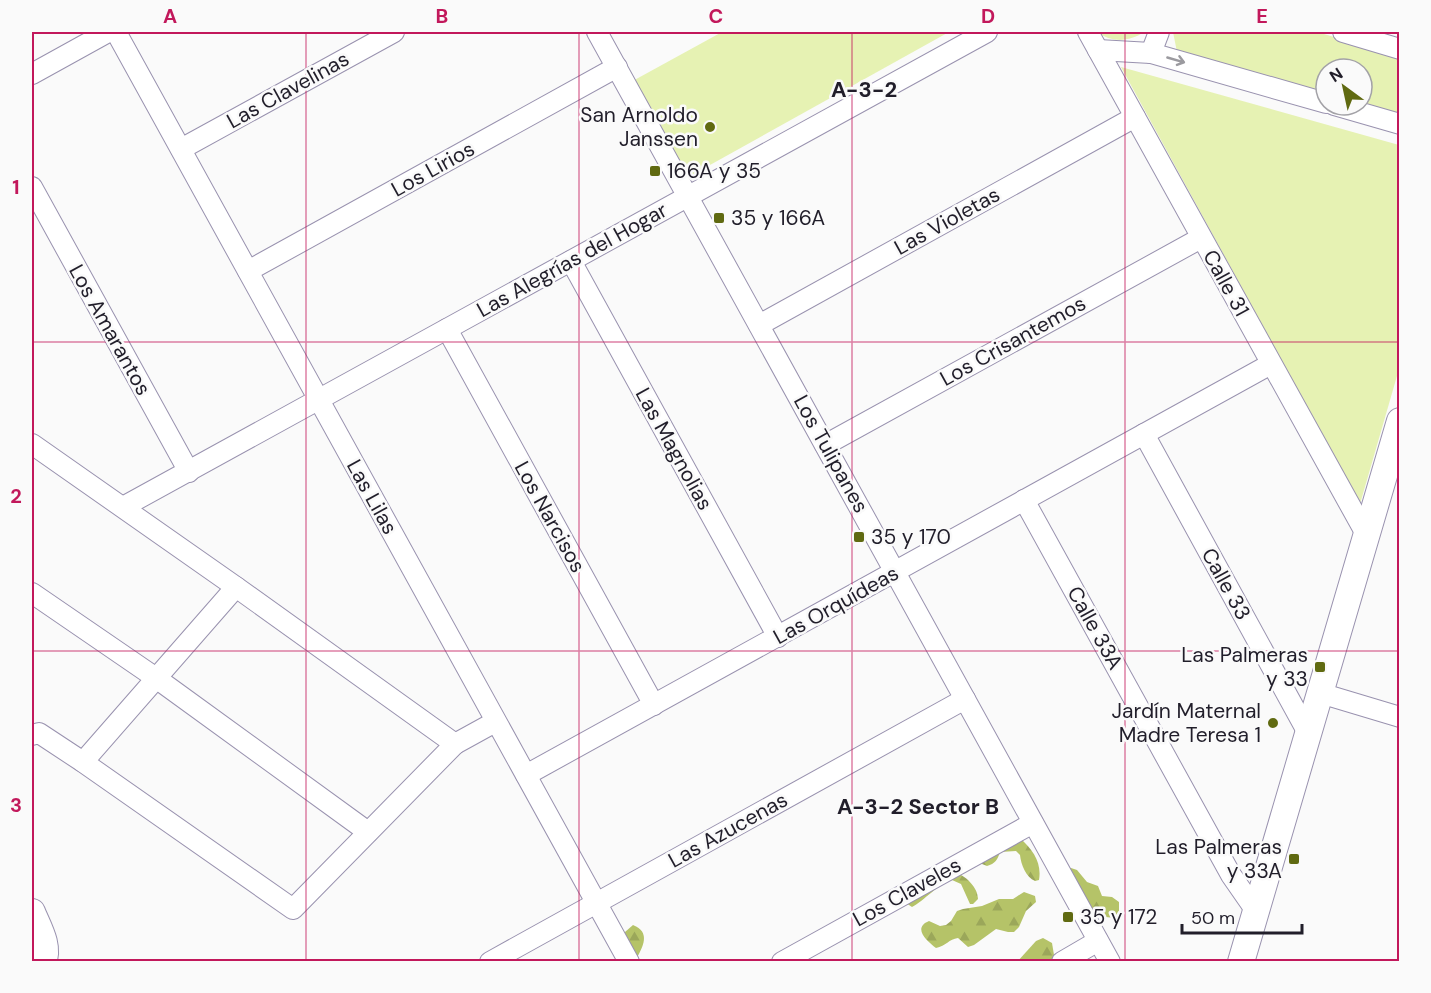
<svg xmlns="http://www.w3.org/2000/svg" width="1431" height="993" font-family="'DM Sans',sans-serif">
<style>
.green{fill:#e6f2b3}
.forest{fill:url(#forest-firs)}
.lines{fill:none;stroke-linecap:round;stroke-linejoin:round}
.minor-casing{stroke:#9992af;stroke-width:22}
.major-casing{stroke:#9992af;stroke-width:28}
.minor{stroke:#fff;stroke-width:20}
.major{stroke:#fff;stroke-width:26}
.oneway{stroke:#9b9a9f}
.grid{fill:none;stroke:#c2185b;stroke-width:1.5;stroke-opacity:0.55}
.poi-dot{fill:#606a11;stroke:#fafafa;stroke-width:2}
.labels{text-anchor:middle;stroke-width:5;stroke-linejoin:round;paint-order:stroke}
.street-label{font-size:21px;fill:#211e2a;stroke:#fafafa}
.poi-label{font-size:21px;fill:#211e2a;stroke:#fafafa;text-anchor:end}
.neighbourhood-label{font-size:22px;font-weight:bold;fill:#211e2a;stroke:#fafafa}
.neatline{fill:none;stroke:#c2185b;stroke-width:2}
.grid-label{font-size:20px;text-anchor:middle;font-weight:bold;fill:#c2185b}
</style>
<defs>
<pattern id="forest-firs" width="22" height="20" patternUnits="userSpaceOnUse" patternTransform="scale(1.5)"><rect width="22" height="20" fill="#b5c368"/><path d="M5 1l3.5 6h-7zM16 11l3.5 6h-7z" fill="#9ba75a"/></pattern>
</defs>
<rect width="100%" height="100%" fill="#fafafa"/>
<g class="green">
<polygon points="722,32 949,32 683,180 629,83"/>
<path d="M1097,32h47c-15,10 -32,11 -47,0z"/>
<polygon points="1173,32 1317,32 1399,56 1399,118 1362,105 1362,69 1326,69 1326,98 1178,57"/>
<polygon points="1121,67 1399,145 1399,369 1360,504"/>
</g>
<g class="forest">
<path d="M1021,839c12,11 21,24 18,41l-4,1c-9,-4 -14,-16 -15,-26l-4,-4 -16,1c-2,7 -5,12 -13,14l-5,-2 -3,-6z"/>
<path d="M1071,868l6,2 10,12 11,4 4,10 10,1 7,5v9l-4,6c-26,5 -38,-30 -49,-48z"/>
<path d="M957,873c10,4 21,15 21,26l-5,5h-3l-9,-20 -9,-4c-13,3 -28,21 -40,27l-6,-4z"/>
<path d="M1024,892l11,4 1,6 -10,9 -7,16 -5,5h-6l-12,-3 -22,16 -6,2 -10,-9c-9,1 -12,8 -22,10 -9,-7 -24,-20 -7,-27l11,5 6,-1 5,-4 6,-10 6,-2 19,-3 17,-7h14z"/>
<path d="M633,925c18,7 10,22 3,34h-15l4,-27z"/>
<polygon points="1043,938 1052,943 1055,961 1017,962 1036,941"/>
</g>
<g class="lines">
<g class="minor-casing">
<g id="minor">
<polyline points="116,32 629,962"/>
<polyline points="597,32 1110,962"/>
<polyline points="1088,32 1366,534"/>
<polyline points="1343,32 1400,49"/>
<polyline points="1098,50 1151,53 1326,103"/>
<polyline points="1151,53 1159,32"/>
<polyline points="32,74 108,32"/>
<polyline points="1334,105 1400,124"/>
<polyline points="181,149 394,32"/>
<polyline points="32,187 189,472"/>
<polyline points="571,261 778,637"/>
<polyline points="248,271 617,67"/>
<polyline points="759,325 1135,117"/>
<polyline points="447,329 654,705"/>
<polyline points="1144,434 1308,733"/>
<polyline points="32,444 236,587 455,744 495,722"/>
<polyline points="825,445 1201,238"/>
<polyline points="1024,500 1231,875 1256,911"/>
<polyline points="123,507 987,32"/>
<polyline points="32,593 156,678 368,832"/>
<polyline points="1320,693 1400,717"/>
<polyline points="32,735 39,733 83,762 293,909 455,744"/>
<polyline points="83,762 236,587"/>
<polyline points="526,775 1271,364"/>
<polyline points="490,962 965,699"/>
<polyline points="782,962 1033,823"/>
<polyline points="1062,962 1098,941"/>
</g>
</g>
<g class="major-casing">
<g id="major">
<path d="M32,912c6,15 18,34 11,50"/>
<polyline points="1241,962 1400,421"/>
</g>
</g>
<use href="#minor" class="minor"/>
<use href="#major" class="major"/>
</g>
<defs><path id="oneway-shaft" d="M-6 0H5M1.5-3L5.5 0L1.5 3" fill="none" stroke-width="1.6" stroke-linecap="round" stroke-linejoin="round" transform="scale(1.5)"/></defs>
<use class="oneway" href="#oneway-shaft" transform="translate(1176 60) rotate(16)"/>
<path class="grid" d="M306,32v930M579,32v930M852,32v930M1125,32v930M32,342h1368M32,651h1368"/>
<g class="poi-dot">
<circle cx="710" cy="127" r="6"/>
<rect x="649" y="165" width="12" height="12" rx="3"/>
<rect x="713" y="212" width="12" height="12" rx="3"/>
<rect x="853" y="531" width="12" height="12" rx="3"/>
<rect x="1314" y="661" width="12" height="12" rx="3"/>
<circle cx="1273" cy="723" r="6"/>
<rect x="1288" y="853" width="12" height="12" rx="3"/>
<rect x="1062" y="911" width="12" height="12" rx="3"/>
</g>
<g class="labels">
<g class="street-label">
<text transform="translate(288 90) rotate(-29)" y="7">Las Clavelinas</text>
<text transform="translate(433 169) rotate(-29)" y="7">Los Lirios</text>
<text transform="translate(947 221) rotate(-29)" y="7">Las Violetas</text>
<text transform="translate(572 260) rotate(-29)" y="7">Las Alegrías del Hogar</text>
<text transform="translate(1226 283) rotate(61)" y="7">Calle 31</text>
<text transform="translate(110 330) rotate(61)" y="7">Los Amarantos</text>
<text transform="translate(1013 341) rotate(-29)" y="7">Los Crisantemos</text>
<text transform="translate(674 449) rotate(61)" y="7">Las Magnolias</text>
<text transform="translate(831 454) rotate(61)" y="7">Los Tulipanes</text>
<text transform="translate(372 497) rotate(61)" y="7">Las Lilas</text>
<text transform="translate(550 517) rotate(61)" y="7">Los Narcisos</text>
<text transform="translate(1226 584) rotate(61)" y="7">Calle 33</text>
<text transform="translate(836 605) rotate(-29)" y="7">Las Orquídeas</text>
<text transform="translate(1095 628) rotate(61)" y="7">Calle 33A</text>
<text transform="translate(728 830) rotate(-29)" y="7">Las Azucenas</text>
<text transform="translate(907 892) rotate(-29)" y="7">Los Claveles</text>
</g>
<g class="poi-label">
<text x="698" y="122">San Arnoldo<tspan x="698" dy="24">Janssen</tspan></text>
<text x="667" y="178" text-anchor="start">166A y 35</text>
<text x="731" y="225" text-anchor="start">35 y 166A</text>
<text x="871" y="544" text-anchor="start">35 y 170</text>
<text x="1308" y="662">Las Palmeras<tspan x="1308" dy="24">y 33</tspan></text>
<text x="1261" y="718">Jardín Maternal<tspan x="1261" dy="24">Madre Teresa 1</tspan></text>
<text x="1282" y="854">Las Palmeras<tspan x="1282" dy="24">y 33A</tspan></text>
<text x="1080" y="924" text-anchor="start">35 y 172</text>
</g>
<g class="neighbourhood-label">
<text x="864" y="97">A-3-2</text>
<text x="918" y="814">A-3-2 Sector B</text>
</g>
</g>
<rect width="1431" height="993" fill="none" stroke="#fafafa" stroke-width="66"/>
<g transform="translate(1344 87) rotate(327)"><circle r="28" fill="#fafafa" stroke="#a3a2a7" stroke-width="1.5"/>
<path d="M0-4.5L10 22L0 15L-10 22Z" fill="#606a11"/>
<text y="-9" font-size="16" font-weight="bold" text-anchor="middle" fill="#211e2a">N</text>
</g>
<path d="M1182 924v9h120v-9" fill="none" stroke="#211e2a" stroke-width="3"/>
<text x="1191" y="924" font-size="18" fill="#211e2a" stroke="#fafafa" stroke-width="4.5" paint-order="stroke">50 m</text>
<rect x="33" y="33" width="1365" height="927" class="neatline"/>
<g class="grid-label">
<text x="170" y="23">A</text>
<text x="442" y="23">B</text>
<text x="716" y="23">C</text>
<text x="988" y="23">D</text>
<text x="1262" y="23">E</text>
<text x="16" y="194">1</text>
<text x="16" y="503">2</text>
<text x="16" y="812">3</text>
</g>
</svg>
